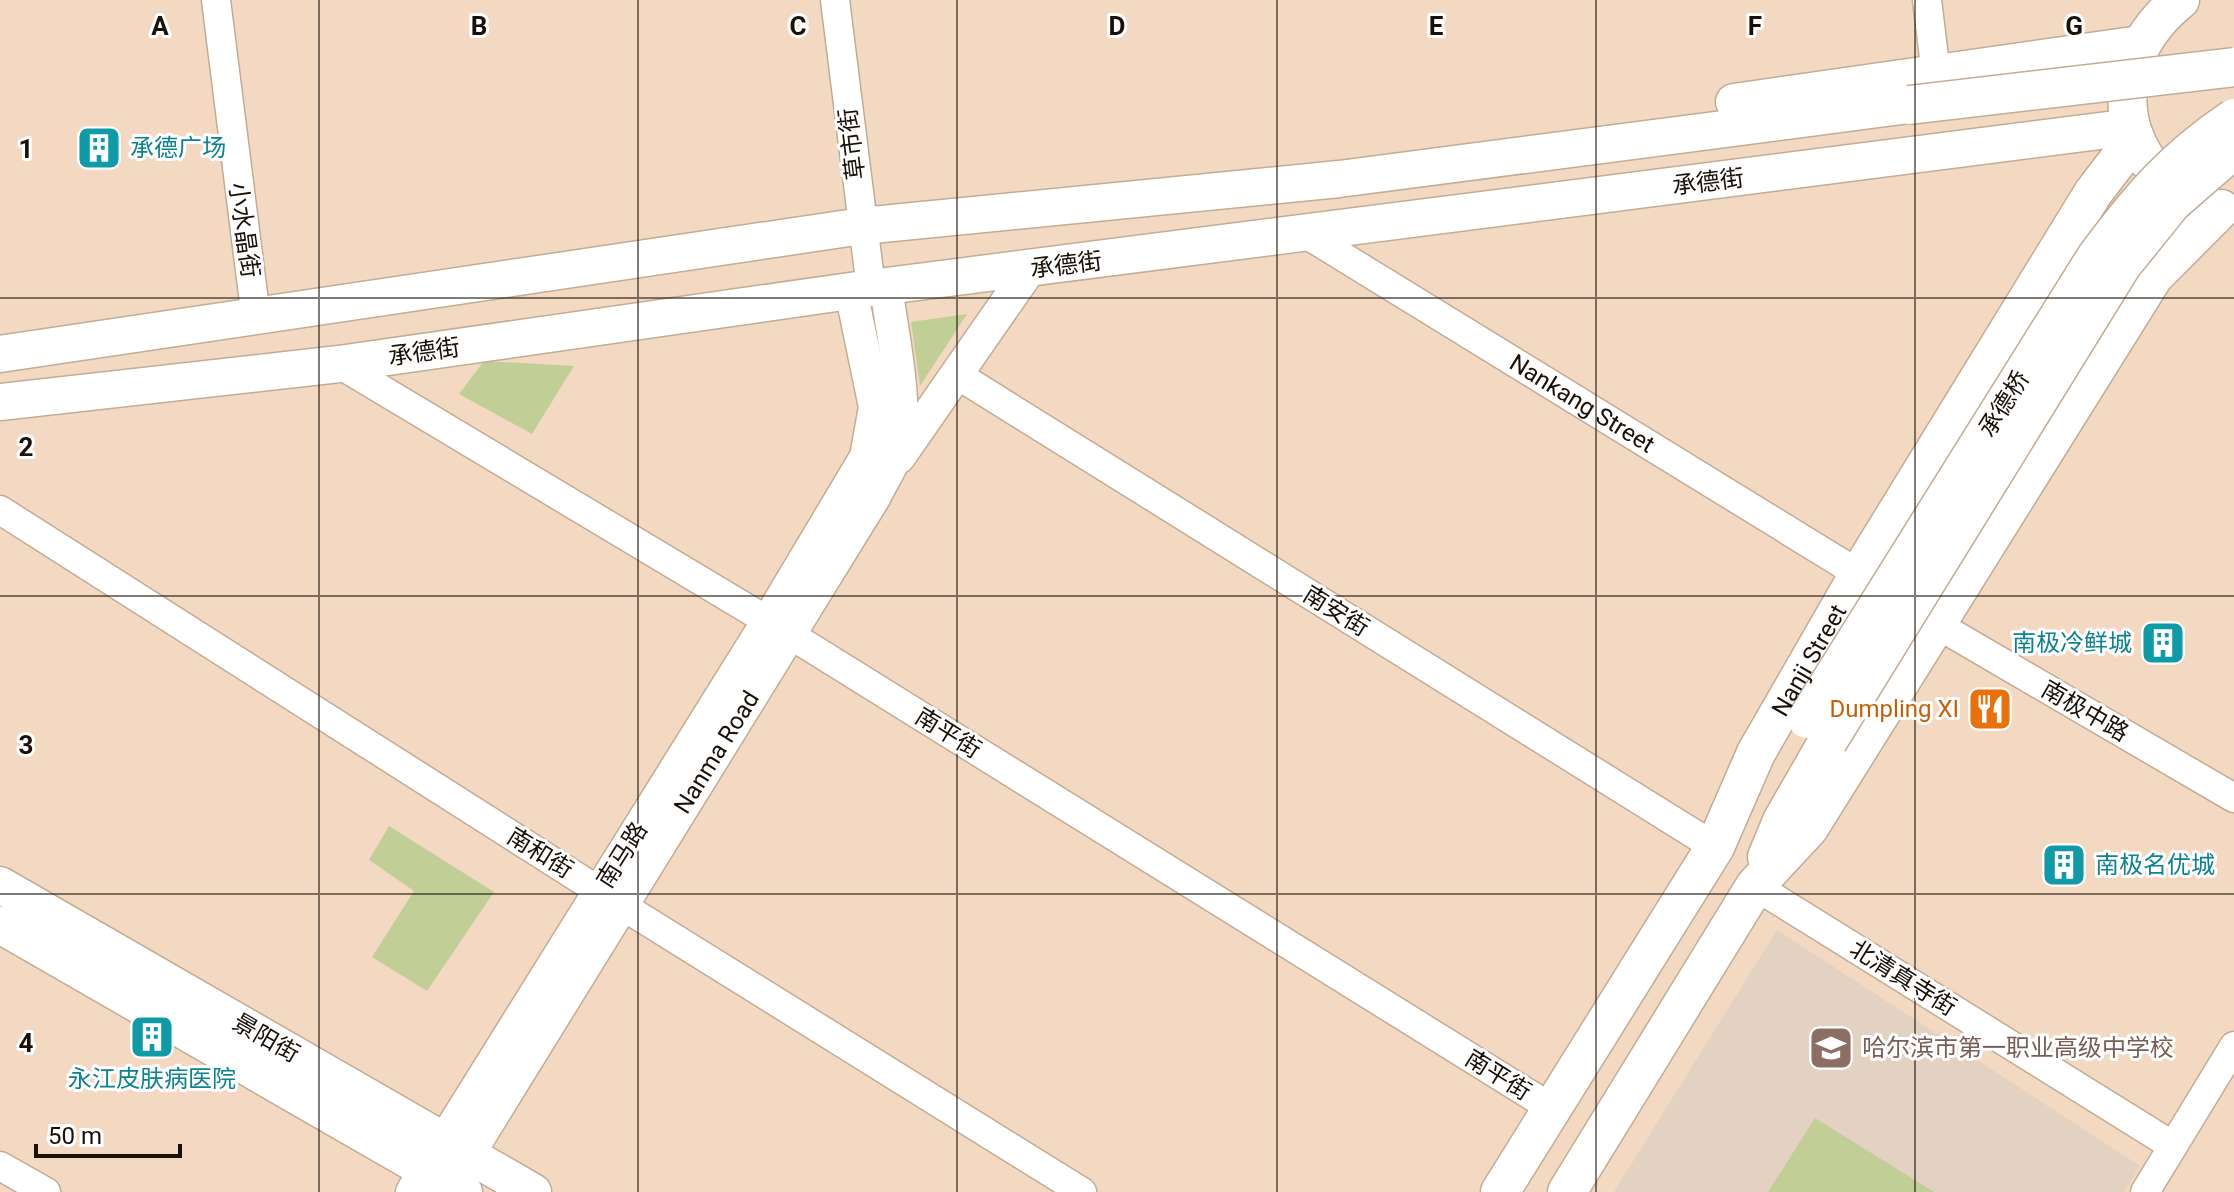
<svg xmlns="http://www.w3.org/2000/svg" width="2234" height="1192" font-family="Roboto,'Noto Sans SC',sans-serif">
<style>
.education{fill:#e3d1c1}
.green{fill:#c1cf96}
.lines{fill:none;stroke-linecap:round;stroke-linejoin:round}
.tertiary-casing{stroke:#c3ab94;stroke-width:31}
.secondary-casing{stroke:#c3ab94;stroke-width:35}
.primary-casing{stroke:#c3ab94;stroke-width:39}
.trunk-casing{stroke:#c3ab94;stroke-width:41}
.tertiary{stroke:#fff;stroke-width:28}
.secondary{stroke:#fff;stroke-width:32}
.primary{stroke:#fff;stroke-width:36}
.trunk{stroke:#fff;stroke-width:38}
.trunk-bridge-casing{stroke:#c3ab94;stroke-width:41;stroke-linecap:butt}
.trunk-bridge{stroke:#fff;stroke-width:38}
.grid{fill:none;stroke:#191108;stroke-width:2;stroke-opacity:0.55}
.labels{text-anchor:middle;stroke-width:6;stroke-linejoin:round;paint-order:stroke}
.street-label{font-size:24px;fill:#191108;stroke:#fff}
.culture-label{font-size:24px;fill:#0d838f;stroke:#fff;text-anchor:start}
.food-label{font-size:24px;fill:#c56008;stroke:#fff;text-anchor:end}
.education-label{font-size:24px;fill:#785e54;stroke:#fff;text-anchor:start}
.grid-label{font-size:26px;text-anchor:middle;font-weight:bold;fill:#191108;stroke:#fff;stroke-width:6;stroke-linejoin:round;paint-order:stroke}
</style>
<rect width="100%" height="100%" fill="#f3d9c1"/>
<polygon class="education" points="1777,930 2140,1166 2124,1192 1614,1192"/>
<g class="green">
<polygon points="967,314 920,386 911,322"/>
<polygon points="484,361 574,366 532,434 459,394"/>
<polygon points="389,826 494,892 427,991 372,957 414,891 369,860"/>
<polygon points="1815,1118 1934,1192 1768,1192"/>
</g>
<g class="lines">
<g class="tertiary-casing">
<g id="tertiary">
<polyline points="216,0 256,318"/>
<polyline points="835,0 871,288"/>
<polyline points="1927,0 1936,74"/>
<path id="s1" d="M1306,234l553,340"/>
<polyline points="339,364 768,621 1553,1109"/>
<polyline points="956,374 1715,847"/>
<polyline points="0,510 621,905 1082,1192"/>
<polyline points="1936,624 2234,798"/>
<polyline points="1755,886 2173,1146"/>
<polyline points="0,1166 46,1192"/>
<polyline points="2145,1192 2234,1046"/>
</g>
</g>
<g class="secondary-casing">
<g id="secondary">
<polyline points="899,457 1029,270"/>
<path id="s2" d="M455,1176l420,-680c6,-13 15,-26 20,-39 16,-45 -3,-123 -9,-170"/>
<polyline points="412,1192 768,621 866,457 875,407 851,291"/>
</g>
</g>
<g class="primary-casing">
<g id="primary">
<polyline points="1734,102 2140,44"/>
<polyline points="0,354 862,226 1339,179 1909,105"/>
<polyline points="0,402 339,364 871,288 2131,127"/>
<polyline points="0,885 533,1192"/>
<polyline points="0,925 464,1192"/>
</g>
</g>
<g class="trunk-casing">
<g id="trunk">
<path d="M2146,159c-37,-56 -15,-120 34,-159"/>
<polyline points="1767,857 1782,821 1828,741"/>
<path id="s3" d="M1500,1192l215,-345 41,-94 103,-179 234,-381 42,-55"/>
<polyline points="1567,1192 1755,886 1809,828 2154,276 2221,209"/>
</g>
</g>
<use href="#tertiary" class="tertiary"/>
<use href="#secondary" class="secondary"/>
<use href="#primary" class="primary"/>
<use href="#trunk" class="trunk"/>
<g class="trunk-bridge-casing">
<g id="trunk-bridge">
<polyline points="1909,105 2234,67"/>
<path d="M1807,719l289,-462c43,-58 77,-98 138,-139"/>
<polyline points="1828,741 2122,265 2172,203 2234,149"/>
</g>
</g>
<use href="#trunk-bridge" class="trunk-bridge"/>
</g>
<path class="grid" d="M319,0v1192M638,0v1192M957,0v1192M1277,0v1192M1596,0v1192M1915,0v1192M0,298h2234M0,596h2234M0,894h2234"/>
<defs>
<g id="building-square" transform="scale(2.3)"><rect x="-9" y="-9" width="18" height="18" rx="4" fill="#0f9aa8" stroke="#fff"/><path d="M-4-6H4V6H1V3H-1V6H-4ZM-2.5-4.3h1.7v1.8h-1.7ZM.8-4.3h1.7v1.8H.8ZM-2.5-1h1.7V.8h-1.7ZM.8-1h1.7V.8H.8Z" fill="#fff"/></g>
<g id="restaurant-square" transform="scale(2.3)"><rect x="-9" y="-9" width="18" height="18" rx="4" fill="#e8710a" stroke="#fff"/><path d="M-5-6h1v4h1v-4h1v4h1v-4h1v5L-1.5 .5V6h-2V.5L-5-1ZM5-6V6H3V1.5H1.5Q1.5-4 5-6Z" fill="#fff"/></g>
<g id="school-square" transform="scale(2.3)"><rect x="-9" y="-9" width="18" height="18" rx="4" fill="#8d6e63" stroke="#fff"/><path d="M0-5L7-2L0 1L-7-2ZM-4 1L0 2.5L4 1V4Q0 6-4 4Z" fill="#fff"/></g>
</defs>
<g fill-rule="evenodd">
<use href="#building-square" x="99" y="148"/>
<use href="#building-square" x="2163" y="643"/>
<use href="#restaurant-square" x="1990" y="709"/>
<use href="#building-square" x="2064" y="865"/>
<use href="#building-square" x="152" y="1037"/>
<use href="#school-square" x="1831" y="1048"/>
</g>
<g class="labels">
<g class="street-label">
<text transform="translate(852 144) rotate(-97)" y="8">草市街</text>
<text transform="translate(1708 182) rotate(-7)" y="8">承德街</text>
<text transform="translate(244 230) rotate(82)" y="8">小水晶街</text>
<text transform="translate(1066 265) rotate(-7)" y="8">承德街</text>
<text transform="translate(424 352) rotate(-8)" y="8">承德街</text>
<text dy="8" stroke="none"><textPath href="#s1" startOffset="324">Nankang Street</textPath></text>
<text transform="translate(2004 404) rotate(-58)" y="8">承德桥</text>
<text transform="translate(1336 611) rotate(32)" y="8">南安街</text>
<text dy="8" stroke="none"><textPath href="#s3" startOffset="616">Nanji Street</textPath></text>
<text transform="translate(2085 711) rotate(30)" y="8">南极中路</text>
<text transform="translate(948 733) rotate(32)" y="8">南平街</text>
<text dy="8" stroke="none"><textPath href="#s2" startOffset="498">Nanma Road</textPath></text>
<text transform="translate(540 853) rotate(32)" y="8">南和街</text>
<text transform="translate(622 855) rotate(-58)" y="8">南马路</text>
<text transform="translate(1903 978) rotate(32)" y="8">北清真寺街</text>
<text transform="translate(266 1038) rotate(30)" y="8">景阳街</text>
<text transform="translate(1498 1075) rotate(32)" y="8">南平街</text>
</g>
<g class="culture-label">
<text x="130" y="156">承德广场</text>
<text x="2132" y="651" text-anchor="end">南极冷鲜城</text>
<text x="2095" y="873">南极名优城</text>
<text x="152" y="1087" text-anchor="middle">永江皮肤病医院</text>
</g>
<g class="food-label">
<text x="1959" y="717">Dumpling XI</text>
</g>
<g class="education-label">
<text x="1862" y="1056">哈尔滨市第一职业高级中学校</text>
</g>
</g>
<g class="grid-label">
<text x="160" y="35">A</text>
<text x="479" y="35">B</text>
<text x="798" y="35">C</text>
<text x="1117" y="35">D</text>
<text x="1436" y="35">E</text>
<text x="1755" y="35">F</text>
<text x="2074" y="35">G</text>
<text x="26" y="158">1</text>
<text x="26" y="456">2</text>
<text x="26" y="754">3</text>
<text x="26" y="1052">4</text>
</g>
<path d="M36 1144v12h144v-12" fill="none" stroke="#191108" stroke-width="4"/>
<text x="48" y="1144" font-size="24" fill="#191108" stroke="#ffffff" stroke-width="6" paint-order="stroke">50 m</text>
</svg>
